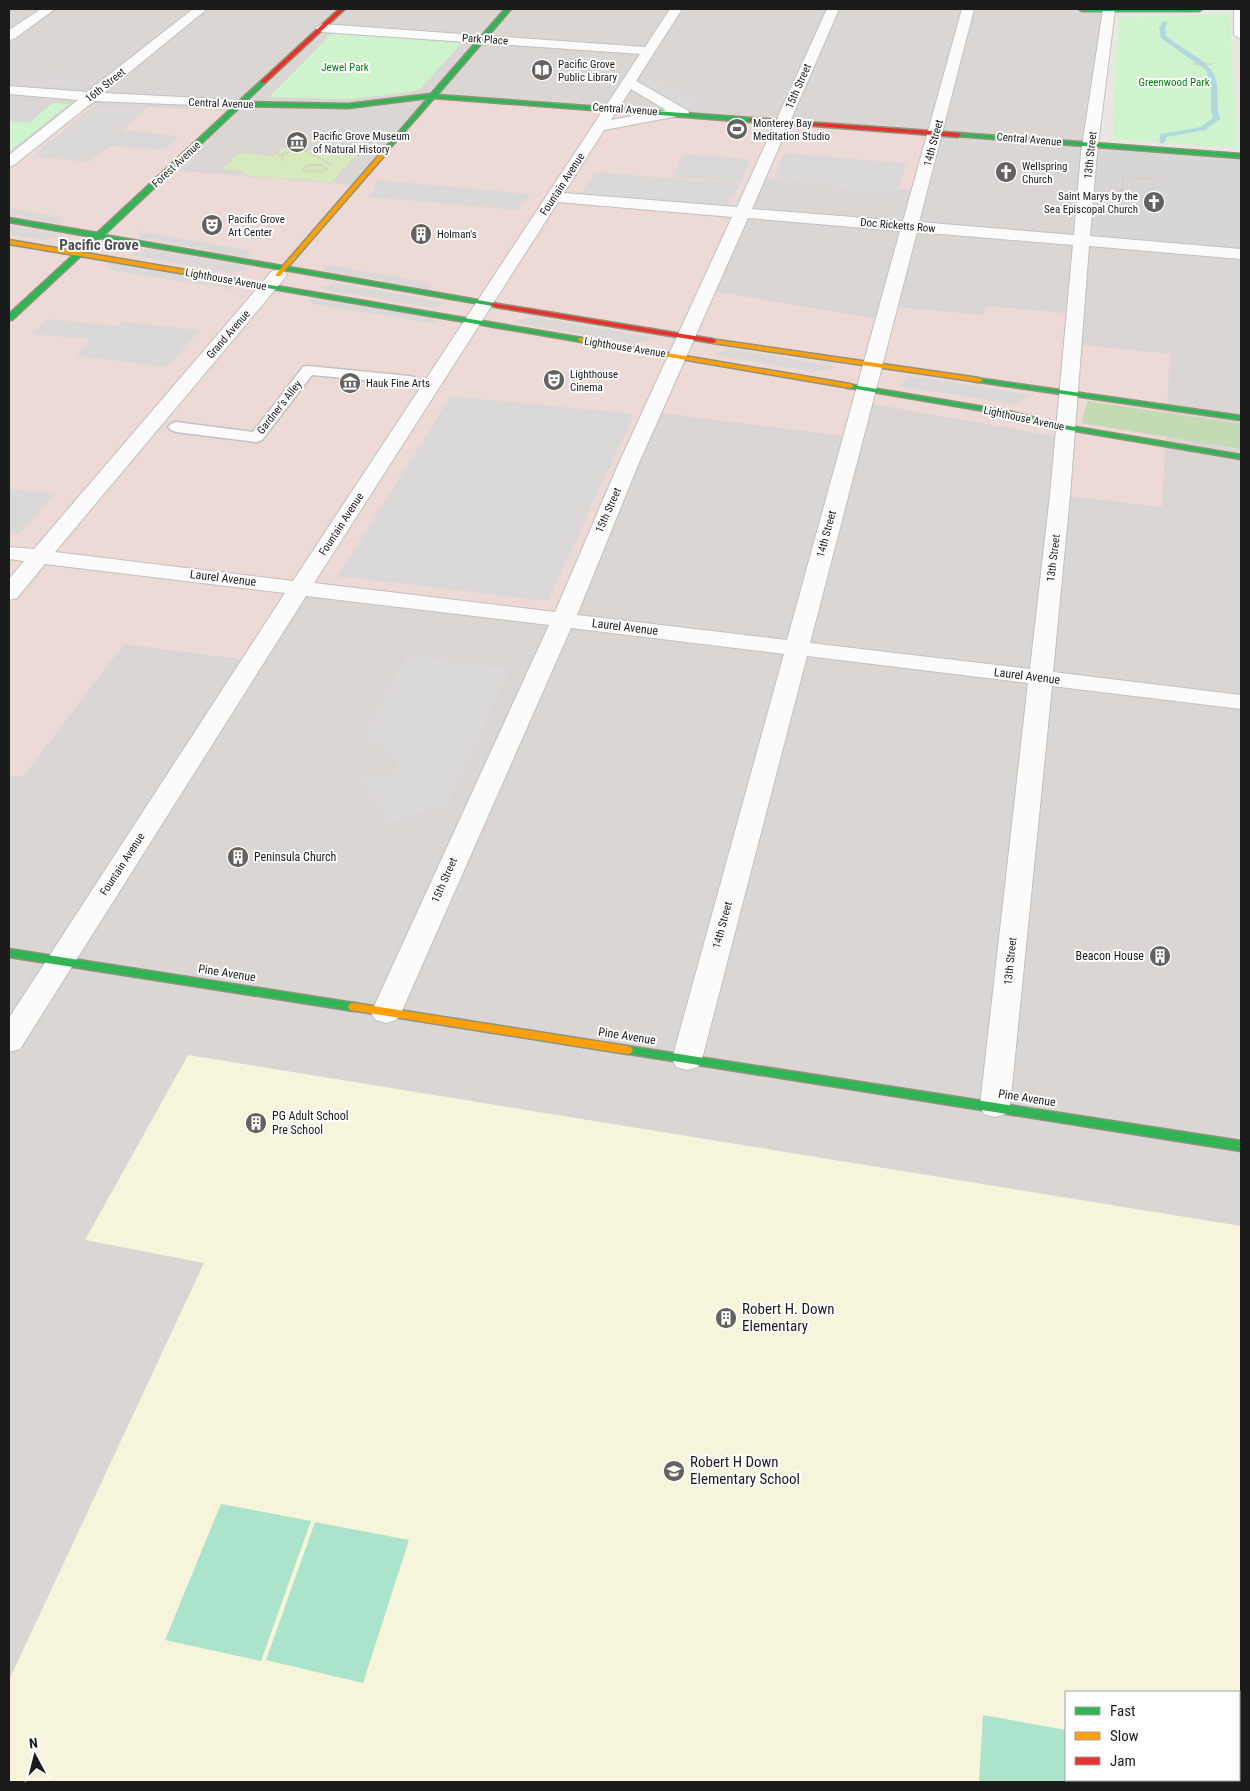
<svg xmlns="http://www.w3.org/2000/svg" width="1250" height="1791" font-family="'Roboto Condensed',sans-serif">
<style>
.residential{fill:#d9d6d4;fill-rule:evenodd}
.commercial{fill:#edd9d6}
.education{fill:#f6f4db;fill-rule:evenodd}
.religious{fill:#d8d6d4}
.grass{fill:#d6eabe}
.forest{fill:#c4dab5}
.park{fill:#cef3cd}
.pitch{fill:#abe4cb}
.parking{fill:#dad9d7}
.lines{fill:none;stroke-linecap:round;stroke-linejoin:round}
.stream{fill:#b3d7df;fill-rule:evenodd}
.lane-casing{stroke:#c2c1bf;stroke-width:3}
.street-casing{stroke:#c2c1bf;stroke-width:2}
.fast-casing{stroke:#91937a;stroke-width:3}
.slow-casing{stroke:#91937a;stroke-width:3}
.jam-casing{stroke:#91937a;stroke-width:3}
.path{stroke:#d6c6c3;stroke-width:2;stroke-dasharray:1 1;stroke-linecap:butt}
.lane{fill:#fcfbfb;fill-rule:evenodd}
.street{fill:#fcfbfb;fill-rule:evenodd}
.fast{fill:#30b455;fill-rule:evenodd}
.slow{fill:#ff9f0a;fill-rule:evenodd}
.jam{fill:#e5322d;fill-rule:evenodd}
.labels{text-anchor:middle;stroke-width:4;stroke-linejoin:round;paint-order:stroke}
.far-street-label{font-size:11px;fill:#1b1b1b;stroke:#fff}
.far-poi-label{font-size:11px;fill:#1b1b1b;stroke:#fff;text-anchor:start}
.far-park-label{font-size:11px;fill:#057c0e;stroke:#fff}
.street-label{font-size:12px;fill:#1b1b1b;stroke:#fff}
.poi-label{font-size:12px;fill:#1b1b1b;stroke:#fff;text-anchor:start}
.far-district-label{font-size:15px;font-weight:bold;fill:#4e4e4e;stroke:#fff}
.near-poi-label{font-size:15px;fill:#1b1b1b;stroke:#fff;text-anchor:start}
</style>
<rect width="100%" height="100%" fill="#eae7e2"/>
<path class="residential" d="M9,9l1100,1 -19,134 151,12v1626h-1232zM1066,1692h173v88h-173z"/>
<polygon class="commercial" points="433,96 936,132 919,191 757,178 708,290 884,320 888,306 983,315 986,306 1076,314 1073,344 1170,354 1162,507 1060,495 1065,438 862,402 852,437 653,412 563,620 301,587 253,661 124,644 23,777 9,775 9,154 69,108 148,107 232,111 171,170 356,185"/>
<path class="education" d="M188,1055l1053,171v556h-1232v-102l195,-417 -119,-23zM1066,1692h173v88h-173z"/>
<polygon class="religious" points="1090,144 1241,156 1241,254 1083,241"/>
<polygon class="grass" points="281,148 357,154 332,182 240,175 244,171 222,169 239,153 273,156"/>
<polygon class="forest" points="1088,401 1241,424 1241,449 1081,423"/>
<g class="park">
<polygon points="1230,14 1237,148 1113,139 1115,66 1119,17"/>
<polygon points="332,33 462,43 421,88 412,92 351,99 269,97"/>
<polygon points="53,103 69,104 9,152 9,121 29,123"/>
</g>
<g class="pitch">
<polygon points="221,1504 311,1521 261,1661 165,1640"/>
<polygon points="315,1522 409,1540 363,1683 266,1660"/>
<polygon points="983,1715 1066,1730 1066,1780 1083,1780 1083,1782 979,1782"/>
</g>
<g class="parking">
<polygon points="28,75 86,80 75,88 17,83"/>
<polygon points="649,78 712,109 685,107 643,84"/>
<polygon points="94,105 148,107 123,130 179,136 164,150 110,146 88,162 33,157 49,141 60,142 51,141"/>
<polygon points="784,153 906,163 897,195 833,190 834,184 774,179"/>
<polygon points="684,154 750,159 740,183 672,177"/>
<polygon points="595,172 740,184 727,207 582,194"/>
<polygon points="378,180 531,194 518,210 370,197"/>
<polygon points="9,208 59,217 62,224 9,215"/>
<polygon points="9,226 64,234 43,240 9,234"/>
<polygon points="138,231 248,250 252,258 139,238"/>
<polygon points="149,249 253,268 235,273 130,255"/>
<polygon points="107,262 228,282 235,290 109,270"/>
<polygon points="323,264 426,282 432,290 325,271"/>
<polygon points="336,283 447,303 433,308 318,288"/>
<polygon points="308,296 430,316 437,324 312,304"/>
<polygon points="534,317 655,338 636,343 510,322"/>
<polygon points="47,319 118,326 122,322 200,330 167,367 77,356 90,339 32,334"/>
<polygon points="732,349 838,367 814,372 711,354"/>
<polygon points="909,376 1031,395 1016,404 899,386"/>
<polygon points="451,396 634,414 548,601 338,576"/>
<polygon points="9,489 55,494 19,534 9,533"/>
<polygon points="407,654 511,668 447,806 390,824 359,780 393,771 398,760 363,736"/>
</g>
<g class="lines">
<path class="stream" d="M1163,21l5,1 -3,6 1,8c17,14 48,26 51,48 1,12 -1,23 3,35l-15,11 -39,7 -1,5 -3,2 -3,-2 2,-8 40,-7 12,-9 -2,-8v-25l-5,-15 -45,-32 -2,-10z"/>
<g class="lane-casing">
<polygon id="lane" points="308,366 409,376 414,377 416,380 414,383 409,384 312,375 262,440 257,442 176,432 171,430 168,427 171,424 176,422 253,432 303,367"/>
</g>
<g class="street-casing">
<g id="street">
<polygon points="41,9 55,9 14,39 9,40 9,30"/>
<polygon points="193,9 207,9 104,93 239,100 244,101 246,104 244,107 94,101 14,165 9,167 9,155 78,100 9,94 9,86 87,92"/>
<path d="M670,9h12l-46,72 51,29 2,3 -2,3h-9l-74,14 -40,63 173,14 90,-198h12l-87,200 151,12 59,-212h12l-55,213 155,13 7,-82 22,-143 12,-1 -18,144 -7,83 151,13v10l-152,-13 -19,249 -17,177 188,23v14l-189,-23 -42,420 -4,8 -11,3 -11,-3 -4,-8 48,-423 -221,-27 -105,403 -4,8 -11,3 -11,-3 -4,-8 112,-405 -213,-26 -170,385 -5,7 -10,3 -10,-3 -5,-7 178,-388 -243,-29 -286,453 -11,3v-34l276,-425 -240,-29 -28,34 -8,2v-21l15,-18 -15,-2v-12l25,2 238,-278 6,-1 6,1 3,4 -3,4 -229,273 238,29 347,-527 -318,-22 -7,-4 7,-4 323,23zM631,89l35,21 -55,10zM558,202l174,15 -114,248 -63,147 -241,-29zM748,218l152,13 -113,409 -210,-25 61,-150zM917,232l156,13 -23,250 -20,174 -220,-26z"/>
<polygon points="1234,9 1241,9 1241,39 1234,35"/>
</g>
</g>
<g class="fast-casing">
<g id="fast">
<polygon points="505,9 511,9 437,95 751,118 754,120 751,122 434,98 382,157 380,156 380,154 428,98 348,108 241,106 104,235 495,303 499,305 498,307 100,238 12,320 9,320 9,314 93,237 9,222 9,218 97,233 261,81 266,82 245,102 348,104 431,94"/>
<polygon points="1079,9 1202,9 1199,11 1082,11"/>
<polygon points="958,133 1241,154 1241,158 956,136 955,135"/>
<polygon points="212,275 582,338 586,340 582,342 215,279 211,277"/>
<polygon points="976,378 1241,416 1241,420 979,382 976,382"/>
<polygon points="847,384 1008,411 1058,424 1241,455 1241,459 1058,428 1008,415 850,388 847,388"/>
<polygon points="9,949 354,1003 358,1004 360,1007 358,1010 354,1011 9,957"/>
<polygon points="627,1046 1241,1141 1241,1151 623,1053 621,1050 623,1047"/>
</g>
</g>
<g class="slow-casing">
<g id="slow">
<polygon points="380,154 385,155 280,276 276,276 276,274"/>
<polygon points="9,240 215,275 219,277 215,279 9,244"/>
<polygon points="579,338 850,384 854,386 850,388 582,342 578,340"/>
<polygon points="710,339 979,378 983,380 979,382 713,343 709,341"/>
<polygon points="354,1003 627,1046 631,1047 633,1050 631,1053 627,1054 350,1010 348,1007 350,1004"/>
</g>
</g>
<g class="jam-casing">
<g id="jam">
<polygon points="339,9 345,9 265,83 261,83 261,81"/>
<polygon points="751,118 958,133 961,135 958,137 749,121 749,119"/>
<polygon points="492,303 713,339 717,341 713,343 495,307 491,305"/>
</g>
</g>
<g class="path">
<polyline points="1193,64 1213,64"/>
<polyline points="302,144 298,147 332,165"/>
<polyline points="276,153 283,156 284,158 281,161"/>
<polyline points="281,155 299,148"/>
<polygon points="310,165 322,165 327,169 323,172 303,170 303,168"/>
<polyline points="1114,190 1128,191"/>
<polyline points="1120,211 1123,177 1157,179"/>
</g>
<use href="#lane" class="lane"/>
<use href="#street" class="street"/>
<use href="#fast" class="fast"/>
<use href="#slow" class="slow"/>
<use href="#jam" class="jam"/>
</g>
<defs>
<g id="library-disc" transform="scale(1.125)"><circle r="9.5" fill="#636261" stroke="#fff"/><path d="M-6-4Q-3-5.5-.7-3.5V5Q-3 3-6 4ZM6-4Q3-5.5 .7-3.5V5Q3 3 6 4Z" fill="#fff"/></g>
<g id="stadium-disc" transform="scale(1.125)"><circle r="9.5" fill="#636261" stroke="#fff"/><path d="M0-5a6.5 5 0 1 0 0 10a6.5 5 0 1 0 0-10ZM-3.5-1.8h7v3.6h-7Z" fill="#fff"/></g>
<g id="museum-disc" transform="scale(1.125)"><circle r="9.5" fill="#636261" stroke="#fff"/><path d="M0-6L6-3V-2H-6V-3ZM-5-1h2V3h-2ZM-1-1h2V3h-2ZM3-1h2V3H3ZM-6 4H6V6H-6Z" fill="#fff"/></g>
<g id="church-disc" transform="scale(1.125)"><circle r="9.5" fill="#636261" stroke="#fff"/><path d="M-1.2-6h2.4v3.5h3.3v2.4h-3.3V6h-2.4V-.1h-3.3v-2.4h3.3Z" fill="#fff"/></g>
<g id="theatre-disc" transform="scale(1.125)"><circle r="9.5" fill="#636261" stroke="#fff"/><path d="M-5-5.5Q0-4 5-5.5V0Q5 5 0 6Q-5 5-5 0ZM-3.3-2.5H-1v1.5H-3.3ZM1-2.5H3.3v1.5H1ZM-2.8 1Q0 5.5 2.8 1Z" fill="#fff"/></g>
<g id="building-disc" transform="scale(1.125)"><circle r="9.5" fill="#636261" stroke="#fff"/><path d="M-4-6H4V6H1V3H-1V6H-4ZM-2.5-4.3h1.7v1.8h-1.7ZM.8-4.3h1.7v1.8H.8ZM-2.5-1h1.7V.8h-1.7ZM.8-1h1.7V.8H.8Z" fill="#fff"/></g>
<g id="school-disc" transform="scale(1.125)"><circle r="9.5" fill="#636261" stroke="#fff"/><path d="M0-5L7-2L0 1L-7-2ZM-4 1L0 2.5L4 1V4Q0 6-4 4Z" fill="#fff"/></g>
</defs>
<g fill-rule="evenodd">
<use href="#library-disc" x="542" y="70"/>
<use href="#stadium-disc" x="737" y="129"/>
<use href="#museum-disc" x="297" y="142"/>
<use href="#church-disc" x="1006" y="172"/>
<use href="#church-disc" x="1154" y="202"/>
<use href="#theatre-disc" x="212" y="225"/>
<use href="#building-disc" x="421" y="234"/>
<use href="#theatre-disc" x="554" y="380"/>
<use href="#museum-disc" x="350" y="383"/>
<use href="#building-disc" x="238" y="857"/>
<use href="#building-disc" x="1160" y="956"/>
<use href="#building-disc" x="256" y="1123"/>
<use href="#building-disc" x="726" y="1318"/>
<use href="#school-disc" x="674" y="1471"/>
</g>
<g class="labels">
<g class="far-street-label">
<text transform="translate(485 39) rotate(4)" y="4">Park Place</text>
<text transform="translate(105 85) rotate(-39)" y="4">16th Street</text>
<text transform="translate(798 86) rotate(-66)" y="4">15th Street</text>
<text transform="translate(221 103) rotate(2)" y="4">Central Avenue</text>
<text transform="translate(625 109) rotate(4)" y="4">Central Avenue</text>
<text transform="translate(1029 139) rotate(5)" y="4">Central Avenue</text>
<text transform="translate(933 143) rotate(-75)" y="4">14th Street</text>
<text transform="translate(1090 155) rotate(-84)" y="4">13th Street</text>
<text transform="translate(176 164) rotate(-43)" y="4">Forest Avenue</text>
<text transform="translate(562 184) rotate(-57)" y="4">Fountain Avenue</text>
<text transform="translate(898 225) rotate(5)" y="4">Doc Ricketts Row</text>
<text transform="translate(226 279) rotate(10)" y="4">Lighthouse Avenue</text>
<text transform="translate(228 334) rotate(-49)" y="4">Grand Avenue</text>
<text transform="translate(625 347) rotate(9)" y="4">Lighthouse Avenue</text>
<text transform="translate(279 407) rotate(-52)" y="4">Gardner's Alley</text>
<text transform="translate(1024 418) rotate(12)" y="4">Lighthouse Avenue</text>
<text transform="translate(608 510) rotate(-66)" y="4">15th Street</text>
<text transform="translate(341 524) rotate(-57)" y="4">Fountain Avenue</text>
<text transform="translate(826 534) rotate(-75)" y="4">14th Street</text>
<text transform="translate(1053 558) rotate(-83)" y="4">13th Street</text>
<text transform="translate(122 864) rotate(-57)" y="4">Fountain Avenue</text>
<text transform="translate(444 880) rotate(-66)" y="4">15th Street</text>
<text transform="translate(722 925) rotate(-75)" y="4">14th Street</text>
<text transform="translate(1010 961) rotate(-84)" y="4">13th Street</text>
</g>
<g class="far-poi-label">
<text x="558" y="68">Pacific Grove<tspan x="558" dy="13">Public Library</tspan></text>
<text x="753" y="127">Monterey Bay<tspan x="753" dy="13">Meditation Studio</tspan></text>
<text x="313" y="140">Pacific Grove Museum<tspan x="313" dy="13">of Natural History</tspan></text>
<text x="1022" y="170">Wellspring<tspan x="1022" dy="13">Church</tspan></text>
<text x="1138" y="200" text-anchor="end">Saint Marys by the<tspan x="1138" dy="13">Sea Episcopal Church</tspan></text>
<text x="228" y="223">Pacific Grove<tspan x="228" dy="13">Art Center</tspan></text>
<text x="437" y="238">Holman's</text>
<text x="570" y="378">Lighthouse<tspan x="570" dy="13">Cinema</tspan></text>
<text x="366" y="387">Hauk Fine Arts</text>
</g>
<g class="far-park-label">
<text x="345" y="71">Jewel Park</text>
<text x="1174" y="86">Greenwood Park</text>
</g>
<g class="street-label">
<text transform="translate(223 578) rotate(7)" y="4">Laurel Avenue</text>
<text transform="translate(625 627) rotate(7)" y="4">Laurel Avenue</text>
<text transform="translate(1027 676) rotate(7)" y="4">Laurel Avenue</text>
<text transform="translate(227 973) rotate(9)" y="4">Pine Avenue</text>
<text transform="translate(627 1036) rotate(9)" y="4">Pine Avenue</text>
<text transform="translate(1027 1098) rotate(9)" y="4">Pine Avenue</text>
</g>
<g class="poi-label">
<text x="254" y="861">Peninsula Church</text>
<text x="1144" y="960" text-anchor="end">Beacon House</text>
<text x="272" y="1120">PG Adult School<tspan x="272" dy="14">Pre School</tspan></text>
</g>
<g class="far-district-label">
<text x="99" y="250">Pacific Grove</text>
</g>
<g class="near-poi-label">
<text x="742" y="1314">Robert H. Down<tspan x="742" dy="17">Elementary</tspan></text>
<text x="690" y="1467">Robert H Down<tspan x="690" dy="17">Elementary School</tspan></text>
</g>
</g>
<rect width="1250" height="1791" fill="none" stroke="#1b1b1b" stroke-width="20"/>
<rect x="1065" y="1691" width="175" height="90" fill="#ffffff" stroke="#a4a4a4"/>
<rect x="1075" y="1707" width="25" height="8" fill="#30b455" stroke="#a4a4a4"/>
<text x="1110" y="1716" font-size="15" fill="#1b1b1b">Fast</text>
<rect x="1075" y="1732" width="25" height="8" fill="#ff9f0a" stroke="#a4a4a4"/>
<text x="1110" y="1741" font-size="15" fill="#1b1b1b">Slow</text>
<rect x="1075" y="1757" width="25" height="8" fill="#e5322d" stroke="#a4a4a4"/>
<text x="1110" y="1766" font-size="15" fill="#1b1b1b">Jam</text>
<g transform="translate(35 1756) rotate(353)" stroke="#ffffff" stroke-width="4" paint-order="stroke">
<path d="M0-4L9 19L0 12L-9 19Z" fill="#1b1b1b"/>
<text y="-8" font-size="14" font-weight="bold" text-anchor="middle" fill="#1b1b1b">N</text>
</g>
</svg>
